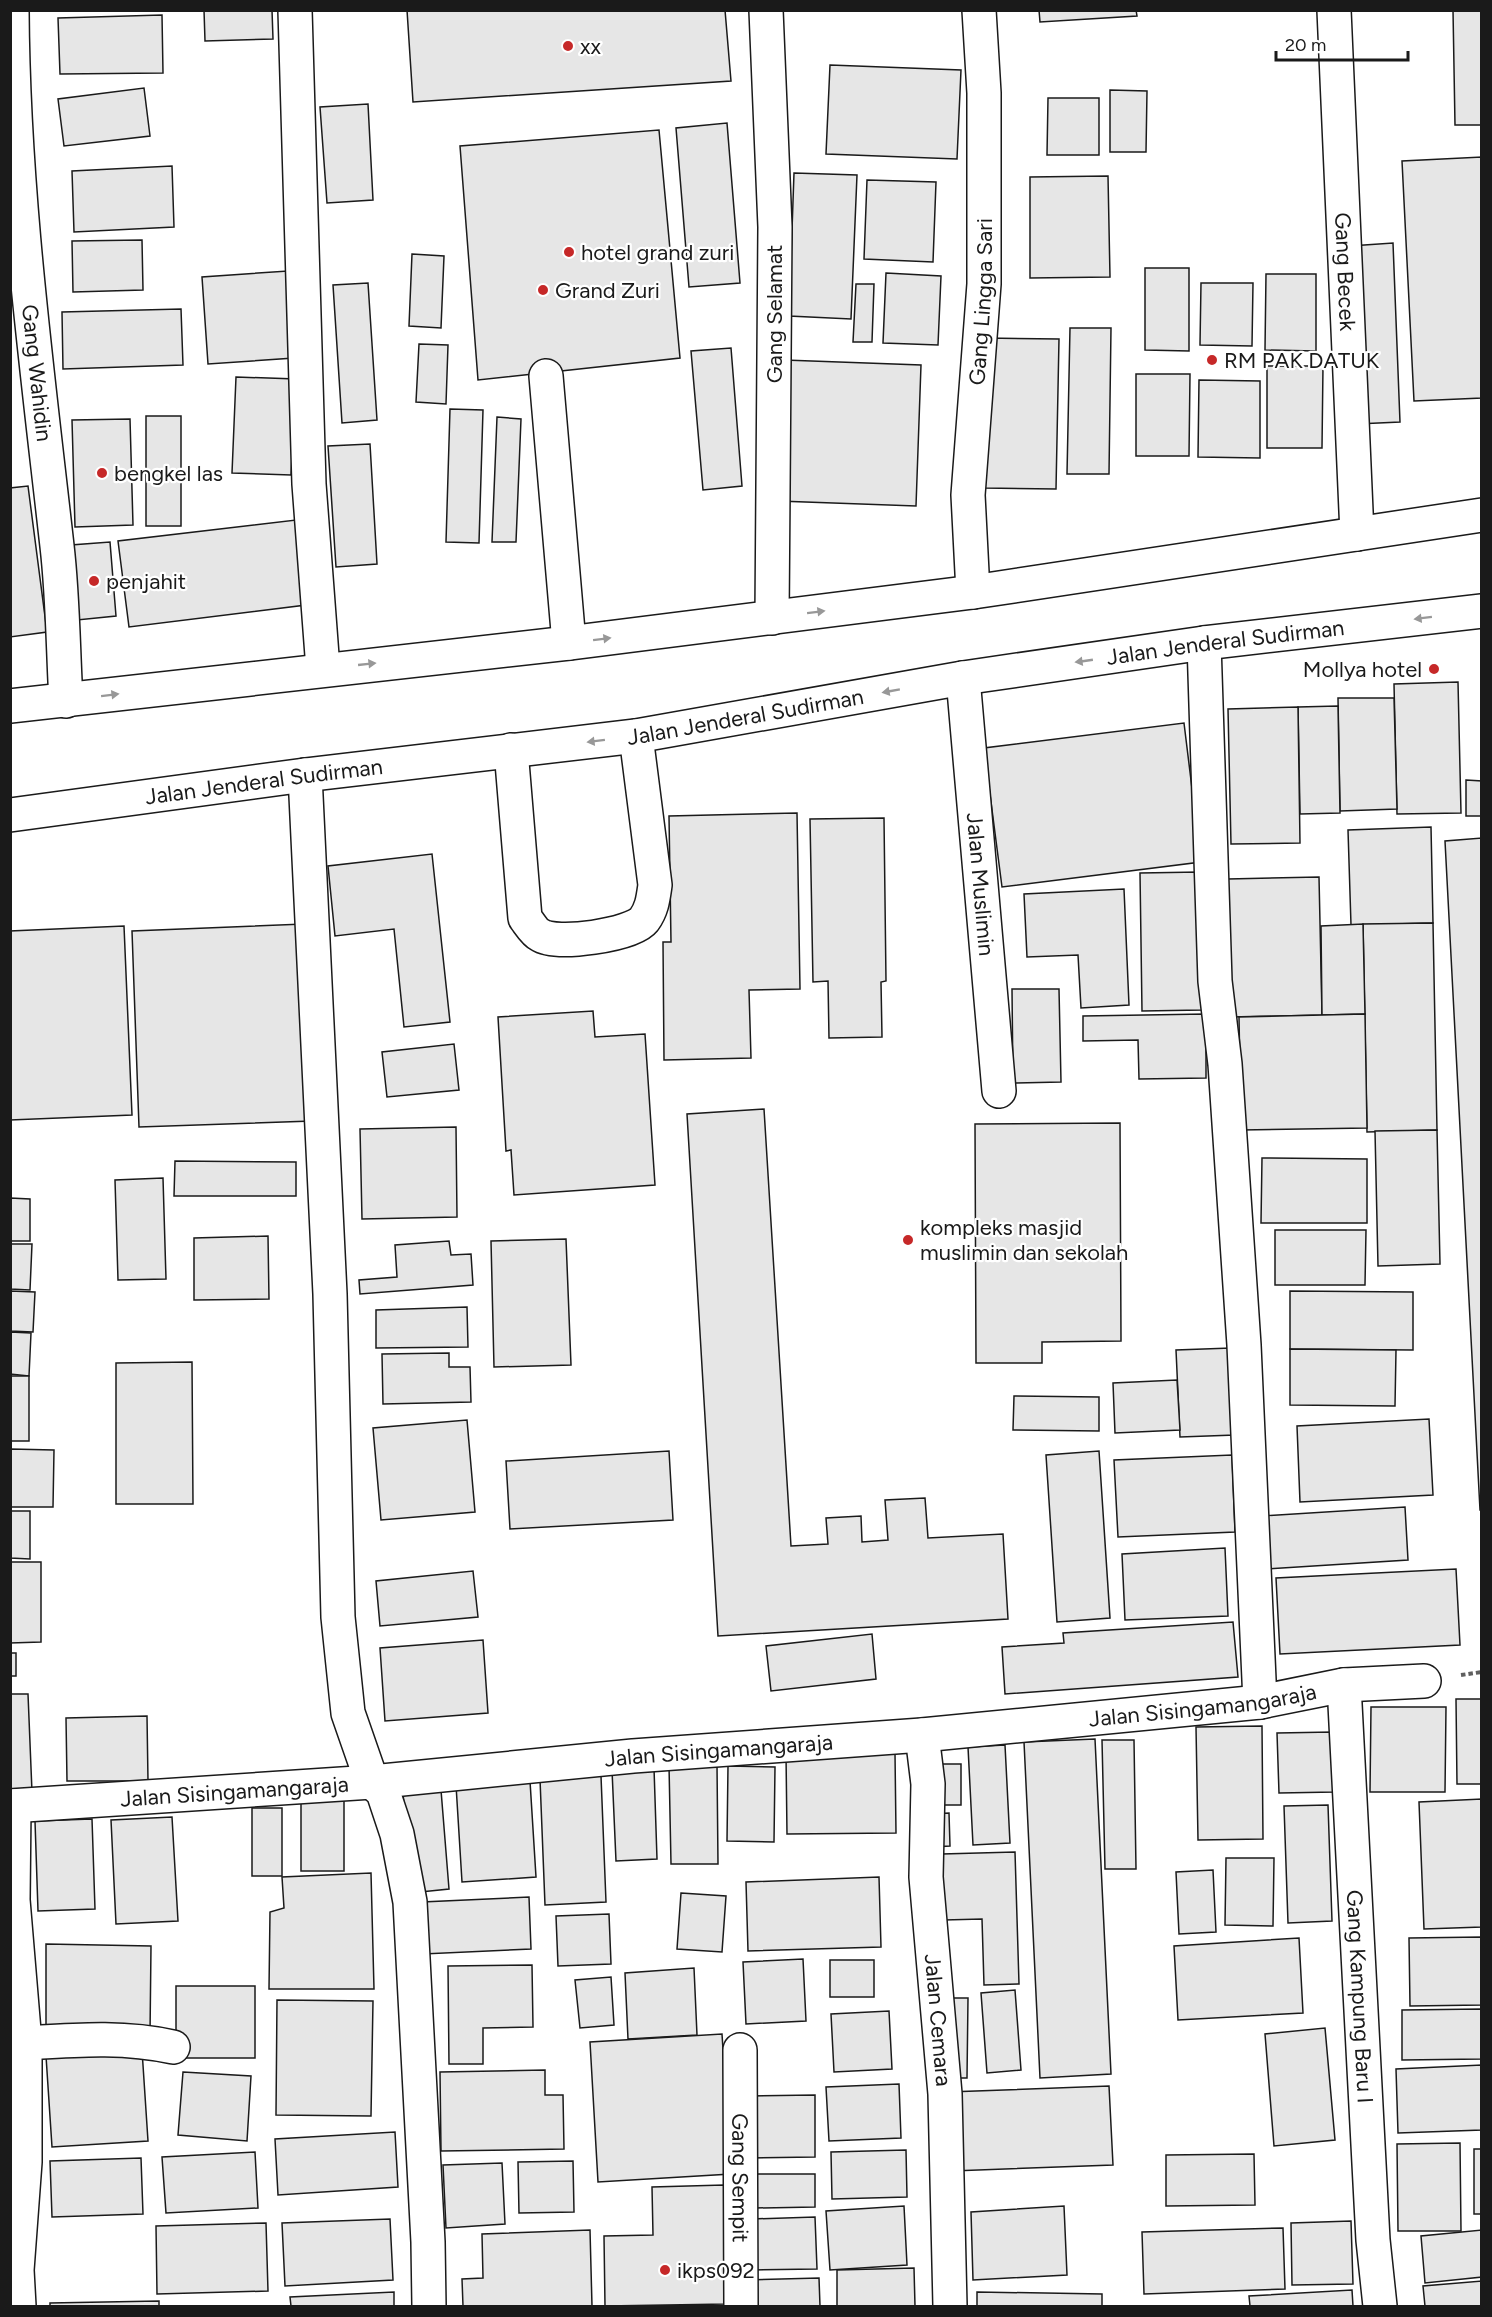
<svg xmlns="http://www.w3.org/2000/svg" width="1492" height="2317" font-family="Figtree,sans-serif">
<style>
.building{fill:#e6e6e6;stroke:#1a1a1a;stroke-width:1.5}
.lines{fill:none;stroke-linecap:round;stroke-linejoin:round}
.minor-casing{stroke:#1a1a1a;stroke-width:36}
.major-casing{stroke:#1a1a1a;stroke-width:36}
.path{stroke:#5f5f5f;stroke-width:4;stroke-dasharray:4.5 3;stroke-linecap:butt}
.minor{stroke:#fff;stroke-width:33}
.major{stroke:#fff;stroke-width:33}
.oneway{fill:#989898}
.poi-dot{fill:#c62828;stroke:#fff;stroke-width:2}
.labels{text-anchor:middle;stroke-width:4.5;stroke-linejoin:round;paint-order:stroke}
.poi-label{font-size:22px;fill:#1a1a1a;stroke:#fff;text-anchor:start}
.street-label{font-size:22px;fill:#1a1a1a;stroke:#fff}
</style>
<rect width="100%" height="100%" fill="#fff"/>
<g class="building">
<polygon points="204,10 272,10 273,39 205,41"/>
<polygon points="407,10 725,10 731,81 413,102"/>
<polygon points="1039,10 1136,10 1137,16 1040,22"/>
<polygon points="1453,10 1482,10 1482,125 1455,125"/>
<polygon points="162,15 163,73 60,74 58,18"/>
<polygon points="830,65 961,70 957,159 826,154"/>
<polygon points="144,88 150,136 64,146 58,99"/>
<polygon points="1110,90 1147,91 1146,152 1110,152"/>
<polygon points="1048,98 1099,98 1099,155 1047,155"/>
<polygon points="368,104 373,200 327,203 320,107"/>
<polygon points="727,123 740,283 689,287 676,128"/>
<polygon points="659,130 680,358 478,380 460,146"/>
<polygon points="1482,157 1482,398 1414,401 1402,161"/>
<polygon points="172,166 174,227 74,232 72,171"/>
<polygon points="794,173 857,175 851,319 789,316"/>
<polygon points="1108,176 1110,277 1030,278 1030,177"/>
<polygon points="867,180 936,182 933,262 864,259"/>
<polygon points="142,240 143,290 73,292 72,241"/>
<polygon points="1393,243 1400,422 1357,424 1350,246"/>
<polygon points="412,254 444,256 441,328 409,326"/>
<polygon points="1145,268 1189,268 1189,351 1145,350"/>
<polygon points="288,271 294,358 208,364 202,277"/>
<polygon points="886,273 941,276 938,345 883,343"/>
<polygon points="1266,274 1316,274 1316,351 1265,350"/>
<polygon points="368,283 377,420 342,423 333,285"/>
<polygon points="1201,283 1253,283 1252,346 1200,345"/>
<polygon points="856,284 874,284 872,342 853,342"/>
<polygon points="181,309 183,365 63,369 62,312"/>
<polygon points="1070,328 1111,328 1109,474 1067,474"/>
<polygon points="984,338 1059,339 1056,489 983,488"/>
<polygon points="419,344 448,345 446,404 416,402"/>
<polygon points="731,348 742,486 703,490 691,351"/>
<polygon points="784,360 921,365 916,506 778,501"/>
<polygon points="1267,366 1323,366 1322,448 1267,448"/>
<polygon points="1136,374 1190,374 1189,456 1136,456"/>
<polygon points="236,377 296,379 291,475 232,473"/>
<polygon points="1199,380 1260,381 1260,458 1198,457"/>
<polygon points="450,409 483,410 479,543 446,542"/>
<rect x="146" y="416" width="35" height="110"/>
<polygon points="497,417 521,419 516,542 492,542"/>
<polygon points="130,419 133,525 75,527 72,420"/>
<polygon points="370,444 377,564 336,567 328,446"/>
<polygon points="28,486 47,632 10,637 10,488"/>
<polygon points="296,520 306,605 129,627 118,541"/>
<polygon points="110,542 116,616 77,620 71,545"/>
<polygon points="1458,682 1461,813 1397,814 1394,684"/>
<polygon points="1338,698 1394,698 1397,809 1340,811"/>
<polygon points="1338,706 1340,813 1300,814 1298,707"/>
<polygon points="1298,707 1300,843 1231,844 1228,709"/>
<polygon points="1184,723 1201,862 1002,887 984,748"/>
<polygon points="1466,780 1482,781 1482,816 1466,816"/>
<polygon points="797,813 800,989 749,990 751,1058 664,1060 663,942 671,942 669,816"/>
<polygon points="884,818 886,981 881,982 882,1037 829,1038 828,981 813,982 810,819"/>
<polygon points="1431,827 1433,923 1351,925 1348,830"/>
<polygon points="1482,838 1482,1510 1480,1510 1445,841"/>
<polygon points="432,854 450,1022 404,1027 394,929 335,936 328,866"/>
<polygon points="1200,872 1202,1010 1142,1011 1140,873"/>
<polygon points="1319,877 1322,1015 1231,1017 1228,879"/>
<polygon points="1124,889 1129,1005 1081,1008 1078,955 1027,957 1024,894"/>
<polygon points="1433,923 1437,1130 1367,1132 1363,924"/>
<polygon points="304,924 312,1121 139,1127 132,931"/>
<polygon points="1363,924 1365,1014 1322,1015 1321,926"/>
<polygon points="124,926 132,1115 10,1120 10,931"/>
<polygon points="1012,989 1059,989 1061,1082 1013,1083"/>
<polygon points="593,1011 595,1037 645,1034 655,1185 514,1195 511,1150 506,1151 498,1017"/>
<polygon points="1206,1014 1206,1078 1139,1079 1138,1040 1083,1041 1083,1016"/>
<polygon points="1365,1014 1367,1128 1241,1130 1239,1017"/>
<polygon points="454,1044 459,1090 387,1097 382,1052"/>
<polygon points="764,1109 791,1546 828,1544 826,1518 861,1516 862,1542 888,1540 885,1500 925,1498 928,1538 1003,1534 1008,1619 718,1636 687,1114"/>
<polygon points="1120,1123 1121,1341 1042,1342 1042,1363 976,1363 975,1124"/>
<polygon points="456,1127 457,1217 362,1219 360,1129"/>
<polygon points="1437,1130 1440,1264 1378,1266 1375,1131"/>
<polygon points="1262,1158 1367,1159 1367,1223 1261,1223"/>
<polygon points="175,1161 296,1162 296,1196 174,1196"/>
<polygon points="163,1178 166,1279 118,1280 115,1180"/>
<polygon points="10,1198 30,1199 30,1241 10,1241"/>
<polygon points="1275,1230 1366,1230 1365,1285 1275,1285"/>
<polygon points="268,1236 269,1299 194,1300 194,1238"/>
<polygon points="566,1239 571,1365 494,1367 491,1241"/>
<polygon points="449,1241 451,1255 471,1254 473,1285 360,1294 359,1280 397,1277 395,1245"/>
<polygon points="10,1244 32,1244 30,1290 10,1289"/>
<polygon points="10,1291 35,1292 33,1332 10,1331"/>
<polygon points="1290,1291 1413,1292 1413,1350 1290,1349"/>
<polygon points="467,1307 468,1347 376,1348 376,1310"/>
<polygon points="10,1332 31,1333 29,1376 10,1374"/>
<polygon points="1231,1348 1235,1435 1180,1437 1176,1350"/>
<polygon points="1290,1349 1396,1350 1395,1406 1290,1405"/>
<polygon points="449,1353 449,1367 470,1367 471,1402 383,1404 382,1354"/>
<polygon points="192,1362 193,1504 116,1504 116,1363"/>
<rect x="10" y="1376" width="19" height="65"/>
<polygon points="1177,1380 1180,1430 1115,1433 1113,1383"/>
<polygon points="1014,1396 1099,1397 1099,1431 1013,1430"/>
<polygon points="1429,1419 1433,1495 1300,1502 1297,1426"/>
<polygon points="467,1420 475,1512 381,1520 373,1428"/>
<polygon points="10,1449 54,1450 53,1507 10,1507"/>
<polygon points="669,1451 673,1520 510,1529 506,1461"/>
<polygon points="1099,1451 1110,1618 1057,1622 1046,1455"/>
<polygon points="1232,1455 1235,1532 1118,1537 1114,1460"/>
<polygon points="1405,1507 1408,1560 1265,1569 1261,1516"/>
<polygon points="10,1511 30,1511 30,1559 10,1558"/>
<polygon points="1225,1548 1228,1616 1125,1620 1122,1554"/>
<polygon points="10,1562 41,1562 41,1642 10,1643"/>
<polygon points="1456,1569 1460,1645 1280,1654 1276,1578"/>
<polygon points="473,1571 478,1617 380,1626 376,1581"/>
<polygon points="1233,1622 1238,1677 1005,1694 1002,1647 1064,1643 1063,1633"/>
<polygon points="872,1634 876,1679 771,1691 766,1646"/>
<polygon points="483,1640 488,1713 385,1721 380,1648"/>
<rect x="10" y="1653" width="6" height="23"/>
<polygon points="10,1694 28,1694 32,1792 10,1793"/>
<polygon points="1456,1699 1482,1699 1482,1784 1457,1784"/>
<polygon points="1371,1707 1446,1707 1445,1792 1370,1792"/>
<polygon points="147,1716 148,1781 67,1781 66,1718"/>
<polygon points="1262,1726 1263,1839 1198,1840 1196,1727"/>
<polygon points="1333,1732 1335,1792 1279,1793 1277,1733"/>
<polygon points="1095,1739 1111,2074 1040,2078 1024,1742"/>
<polygon points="1102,1740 1134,1740 1136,1869 1105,1869"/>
<polygon points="1005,1745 1010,1843 973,1845 968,1747"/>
<polygon points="895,1753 896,1833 787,1834 786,1754"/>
<rect x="933" y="1764" width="28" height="41"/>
<polygon points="669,1765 717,1765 718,1864 671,1864"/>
<polygon points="728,1766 775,1767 774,1842 727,1841"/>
<polygon points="654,1768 657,1859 616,1861 612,1770"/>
<polygon points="601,1776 606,1902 545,1905 540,1779"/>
<polygon points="530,1781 536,1877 462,1882 456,1785"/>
<polygon points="441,1790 449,1889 411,1893 403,1793"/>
<polygon points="1482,1799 1482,1927 1424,1929 1419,1802"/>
<rect x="301" y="1800" width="43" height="71"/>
<polygon points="1328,1805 1332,1921 1288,1923 1284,1806"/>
<rect x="252" y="1808" width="30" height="68"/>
<polygon points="949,1813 950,1846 933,1847 931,1814"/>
<polygon points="172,1817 178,1921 116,1924 111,1820"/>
<polygon points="92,1819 95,1909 38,1911 35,1821"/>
<polygon points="1015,1852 1019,1984 984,1985 982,1919 944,1920 942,1854"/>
<polygon points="1226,1858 1274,1858 1273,1926 1225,1925"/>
<polygon points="1213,1870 1216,1932 1179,1934 1176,1872"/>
<polygon points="371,1873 374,1989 269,1989 270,1912 284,1908 282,1877"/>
<polygon points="879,1877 881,1947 748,1951 746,1882"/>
<polygon points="681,1893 726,1896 722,1952 677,1949"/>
<polygon points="529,1897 531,1949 423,1954 422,1902"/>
<polygon points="609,1914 611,1964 558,1966 556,1916"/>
<polygon points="1482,1937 1482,2005 1410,2006 1409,1938"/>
<polygon points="1299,1938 1303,2013 1178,2020 1174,1946"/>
<polygon points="46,1944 151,1946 150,2035 46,2034"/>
<polygon points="803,1959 806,2021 746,2024 743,1962"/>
<rect x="830" y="1960" width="44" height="37"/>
<polygon points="532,1965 533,2027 483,2028 483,2064 449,2064 448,1966"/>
<polygon points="694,1968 697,2035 628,2039 625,1973"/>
<polygon points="611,1977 614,2025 580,2028 575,1980"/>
<rect x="176" y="1986" width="79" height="72"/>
<polygon points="1015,1990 1021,2070 987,2073 981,1993"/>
<polygon points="945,1998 968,1998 967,2078 944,2078"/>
<polygon points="277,2000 373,2001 371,2116 276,2115"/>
<polygon points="1482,2009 1482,2059 1402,2060 1402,2010"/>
<polygon points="889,2011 892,2069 834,2072 831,2014"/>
<polygon points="1325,2028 1335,2140 1274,2146 1265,2034"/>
<polygon points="722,2034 731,2174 598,2182 590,2042"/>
<polygon points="142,2050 148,2141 52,2147 46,2056"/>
<polygon points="1482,2065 1482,2130 1398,2133 1396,2069"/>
<polygon points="545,2070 545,2095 563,2095 564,2149 441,2151 440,2072"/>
<polygon points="183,2072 251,2076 247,2141 178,2135"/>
<polygon points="899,2084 901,2138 829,2141 826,2087"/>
<polygon points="1109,2086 1113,2165 952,2171 948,2092"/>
<polygon points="815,2095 815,2157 749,2158 748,2096"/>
<polygon points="395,2132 398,2187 278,2195 275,2139"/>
<polygon points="1460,2143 1461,2231 1398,2231 1397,2144"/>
<rect x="1474" y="2149" width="8" height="65"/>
<polygon points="906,2150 907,2197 832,2199 831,2152"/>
<polygon points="255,2152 258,2208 166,2213 162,2157"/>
<polygon points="1254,2154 1255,2205 1166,2206 1166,2155"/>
<polygon points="141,2158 143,2214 52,2217 50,2161"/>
<polygon points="573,2161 574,2212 519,2213 518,2162"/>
<polygon points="502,2163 505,2224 446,2228 443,2165"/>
<polygon points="754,2174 815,2174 815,2207 755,2208"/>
<polygon points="724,2185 727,2304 605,2306 604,2236 653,2235 652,2187"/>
<polygon points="904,2206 907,2265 830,2270 826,2211"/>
<polygon points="1064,2206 1067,2275 973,2280 971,2212"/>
<polygon points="815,2217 817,2269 753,2270 752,2219"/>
<polygon points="390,2219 393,2280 285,2286 282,2223"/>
<polygon points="1351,2221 1353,2284 1292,2285 1291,2223"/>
<polygon points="266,2223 268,2291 157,2294 156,2226"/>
<polygon points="1283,2228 1285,2289 1144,2294 1142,2232"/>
<polygon points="590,2230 592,2306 463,2306 462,2279 483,2278 482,2234"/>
<polygon points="1482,2230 1482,2277 1425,2283 1421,2236"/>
<polygon points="914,2268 915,2306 837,2306 837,2270"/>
<polygon points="819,2278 820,2306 744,2306 743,2280"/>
<polygon points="1482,2281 1482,2306 1425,2306 1423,2286"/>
<polygon points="1352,2290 1353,2306 1250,2306 1249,2296"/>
<polygon points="394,2292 394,2306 291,2306 290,2297"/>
<polygon points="977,2292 1102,2294 1102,2306 977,2306"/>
<polygon points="159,2301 159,2306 50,2306 50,2303"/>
</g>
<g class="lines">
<g class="minor-casing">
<g id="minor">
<path id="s1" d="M12,10c1,180 25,358 45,536 6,51 6,103 9,155"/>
<polyline points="295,10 309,484 323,669"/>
<polyline points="766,10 775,227 772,618"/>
<path id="s2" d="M1334,10l23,524"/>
<polyline points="546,376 569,643"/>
<path id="s3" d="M973,592l-5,-97 16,-211v-191l-5,-83"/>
<polyline points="1204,643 1215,981 1225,1064 1244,1345 1260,1702"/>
<path id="s4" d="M963,678l36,413"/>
<path d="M511,750l14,168c4,5 9,14 15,17 16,11 92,0 104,-15 8,-11 9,-21 11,-35l-19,-149"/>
<polyline points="305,775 330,1294 338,1617 348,1713 372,1782 383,1792 397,1834 410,1902 428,2242 429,2306"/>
<path id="s5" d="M1344,1685l29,555 7,66"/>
<path id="s6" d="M922,1735l6,49 -2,93 19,217 5,212"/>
<path id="s7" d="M10,1806l362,-24 261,-26 289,-21 338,-33 84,-17 80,-4"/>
<polyline points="14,1806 13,1900 25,2043 25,2162 17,2270 19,2306"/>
<path d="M25,2043c51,-3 98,-7 148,4"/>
<path id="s8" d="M740,2050l1,256"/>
</g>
</g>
<g class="major-casing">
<g id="major">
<polyline points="10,706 569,643 973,592 1482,515"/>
<path id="s9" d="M10,815l295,-40 331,-39 327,-58 241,-35 278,-32"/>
</g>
</g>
<polyline class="path" points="1461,1675 1482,1672"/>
<use href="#minor" class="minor"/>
<use href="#major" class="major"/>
</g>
<defs><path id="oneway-solid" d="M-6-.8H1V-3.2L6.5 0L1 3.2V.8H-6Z" transform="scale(1.5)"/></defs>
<g class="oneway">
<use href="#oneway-solid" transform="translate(816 612) rotate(-7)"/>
<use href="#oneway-solid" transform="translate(1423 618) rotate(173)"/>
<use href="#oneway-solid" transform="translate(602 639) rotate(-7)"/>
<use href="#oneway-solid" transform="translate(1084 661) rotate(172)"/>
<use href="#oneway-solid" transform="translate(367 664) rotate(-6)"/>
<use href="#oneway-solid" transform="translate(891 691) rotate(170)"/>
<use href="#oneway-solid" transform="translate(110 695) rotate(-7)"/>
<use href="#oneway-solid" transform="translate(596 741) rotate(173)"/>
</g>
<g class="poi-dot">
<circle cx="568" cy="46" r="6"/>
<circle cx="569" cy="252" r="6"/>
<circle cx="543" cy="290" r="6"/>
<circle cx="1212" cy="360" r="6"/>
<circle cx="102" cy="473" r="6"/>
<circle cx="94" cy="581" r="6"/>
<circle cx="1434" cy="669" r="6"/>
<circle cx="908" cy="1240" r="6"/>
<circle cx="665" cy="2270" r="6"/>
</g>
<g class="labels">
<g class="poi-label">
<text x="580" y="54">xx</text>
<text x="581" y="260">hotel grand zuri</text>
<text x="555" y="298">Grand Zuri</text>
<text x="1224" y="368">RM PAK DATUK</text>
<text x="114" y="481">bengkel las</text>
<text x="106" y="589">penjahit</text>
<text x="1422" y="677" text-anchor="end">Mollya hotel</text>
<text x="920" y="1235">kompleks masjid<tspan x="920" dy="25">muslimin dan sekolah</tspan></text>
<text x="677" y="2278">ikps092</text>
</g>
<g class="street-label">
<text dy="8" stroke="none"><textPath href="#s2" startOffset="262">Gang Becek</textPath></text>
<text dy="8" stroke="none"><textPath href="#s3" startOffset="291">Gang Lingga Sari</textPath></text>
<text transform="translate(774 314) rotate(-90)" y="8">Gang Selamat</text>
<text dy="8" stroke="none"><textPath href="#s1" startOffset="364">Gang Wahidin</textPath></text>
<text dy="8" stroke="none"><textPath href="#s9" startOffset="1228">Jalan Jenderal Sudirman</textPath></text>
<text dy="8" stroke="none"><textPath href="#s9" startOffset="742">Jalan Jenderal Sudirman</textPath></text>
<text dy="8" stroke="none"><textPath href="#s9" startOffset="256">Jalan Jenderal Sudirman</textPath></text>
<text dy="8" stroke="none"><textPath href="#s4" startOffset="207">Jalan Muslimin</textPath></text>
<text dy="8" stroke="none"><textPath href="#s7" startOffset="1197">Jalan Sisingamangaraja</textPath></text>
<text dy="8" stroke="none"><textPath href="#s7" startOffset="711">Jalan Sisingamangaraja</textPath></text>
<text dy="8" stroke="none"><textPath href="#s7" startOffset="225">Jalan Sisingamangaraja</textPath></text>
<text dy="8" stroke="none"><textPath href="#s5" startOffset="312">Gang Kampung Baru I</textPath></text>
<text dy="8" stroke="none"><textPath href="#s6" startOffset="286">Jalan Cemara</textPath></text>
<text dy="8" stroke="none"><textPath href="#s8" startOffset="128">Gang Sempit</textPath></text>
</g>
</g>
<rect width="1492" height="2317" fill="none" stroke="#1a1a1a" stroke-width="24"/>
<path d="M1276 51v9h132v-9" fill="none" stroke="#1a1a1a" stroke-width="3"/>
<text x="1285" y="51" font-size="18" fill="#1a1a1a" stroke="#ffffff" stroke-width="4.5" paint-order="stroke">20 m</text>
</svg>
